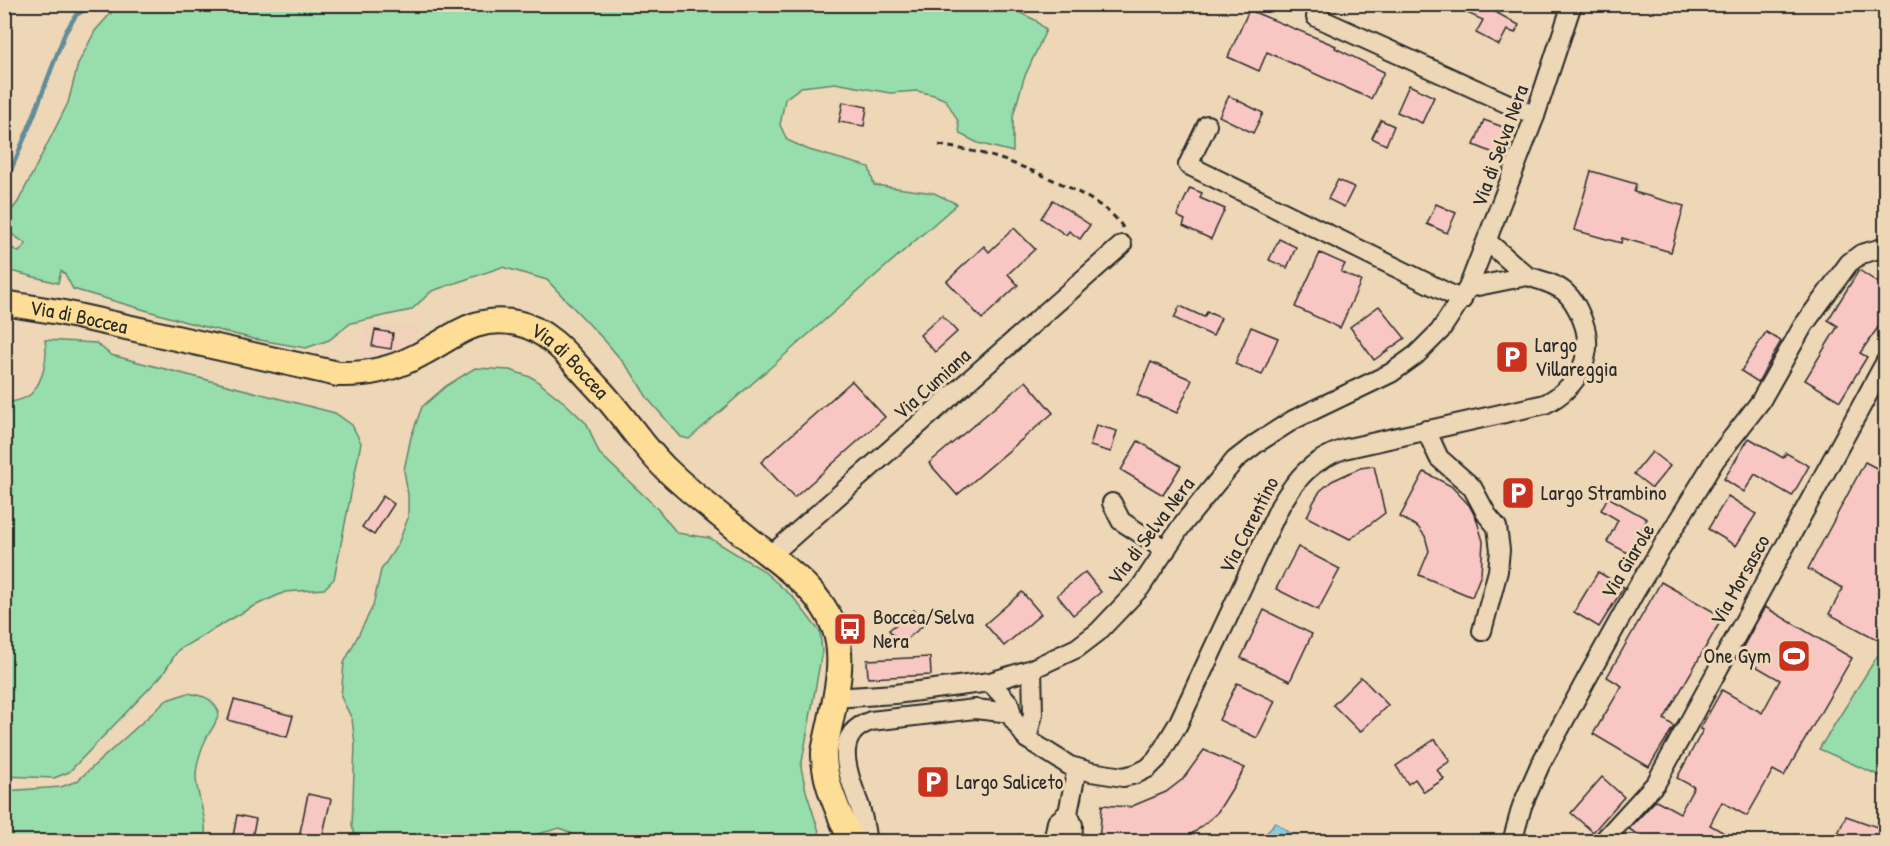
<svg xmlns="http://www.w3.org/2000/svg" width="1890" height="846" font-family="'Patrick Hand',sans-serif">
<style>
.built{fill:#f0d2ba}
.green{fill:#98deac;stroke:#62846c;stroke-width:1.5}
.water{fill:#83cee3;stroke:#608d99;stroke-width:1.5}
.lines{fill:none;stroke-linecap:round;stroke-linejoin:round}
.stream{stroke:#608d99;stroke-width:4.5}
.building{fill:#f8c7c3;stroke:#2b2b2b;stroke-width:1.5}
.minor-casing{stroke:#2b2b2b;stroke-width:22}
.major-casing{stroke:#2b2b2b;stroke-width:28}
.path{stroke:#2b2b2b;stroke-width:3;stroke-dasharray:6 4.5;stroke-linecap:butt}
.minor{stroke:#edd7b6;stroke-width:18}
.major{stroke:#fede96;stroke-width:24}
.labels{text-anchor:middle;stroke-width:6;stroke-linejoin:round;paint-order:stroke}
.street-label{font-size:21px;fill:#2b2b2b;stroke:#edd7b6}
.poi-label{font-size:21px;fill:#2b2b2b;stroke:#edd7b6;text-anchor:start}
</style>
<rect width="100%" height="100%" fill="#edd7b6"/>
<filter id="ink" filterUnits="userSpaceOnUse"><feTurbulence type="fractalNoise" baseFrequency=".0167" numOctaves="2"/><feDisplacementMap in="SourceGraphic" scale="12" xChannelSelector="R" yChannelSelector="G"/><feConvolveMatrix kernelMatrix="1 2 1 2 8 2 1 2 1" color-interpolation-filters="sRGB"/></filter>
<g filter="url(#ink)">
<polygon class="built" points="368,324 418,327 414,351 354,364"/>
<g class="green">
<polygon points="1004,5 1035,20 1046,30 1024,78 1013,116 1013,152 978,143 960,134 958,121 946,100 934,95 917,91 890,93 835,83 801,87 785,99 780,125 787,140 809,150 869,167 874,185 934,193 957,204 689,439 681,437 648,399 632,373 607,343 547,280 502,267 432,291 411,310 351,323 329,340 306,348 254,339 186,322 73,289 65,274 61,271 58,283 15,272 5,272 5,244 19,252 26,244 5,229 5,219 18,202 68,103 78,64 95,31 118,5"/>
<path d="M45,340l51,3 15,12 224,58 17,12 9,18 -27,136 -10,10 -39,3 -33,15 -74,43 -15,24 -94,98 -15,6 -50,-2 1,-373c7,-1 21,-4 26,-9 13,-14 17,-37 14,-54z"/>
<polygon points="475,368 510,370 533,378 565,403 587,424 599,453 655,506 677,533 710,538 761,569 793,597 820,632 822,652 801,767 806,791 822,841 584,841 581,838 560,828 512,841 357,841 352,826 355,744 352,719 341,697 344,663 373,606 381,570 398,544 408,518 408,495 404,470 411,437 422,407 446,386"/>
<polygon points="1885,644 1885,778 1819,749"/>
<path d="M188,693c16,3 23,4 31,19 -2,11 -7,16 -12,25 -6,11 -11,28 -11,40 1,23 13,42 8,64h-199v-50l56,-4 16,-6 90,-81z"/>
</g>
<polygon class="water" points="1275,822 1301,841 1261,841"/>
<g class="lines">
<polyline class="stream" points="4,187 34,115 65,33 76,15 94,4"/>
</g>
<g class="building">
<polygon points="1447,4 1481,4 1519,25 1515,33 1507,30 1499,45 1476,33 1483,20"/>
<polygon points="1249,10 1336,46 1335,48 1384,72 1371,99 1267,52 1259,71 1228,57"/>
<polygon points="1409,85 1434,97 1422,123 1397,112"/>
<polygon points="1229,96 1263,113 1253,133 1219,116"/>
<polygon points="843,102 867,107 864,126 839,122"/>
<polygon points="1381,120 1394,126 1386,145 1372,138"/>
<polygon points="1484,120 1511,130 1501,156 1474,145"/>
<polygon points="1591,171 1636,184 1634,192 1684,206 1671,252 1622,238 1621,243 1574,230"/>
<polygon points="1338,180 1354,187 1344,207 1328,199"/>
<polygon points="1190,188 1202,193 1200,198 1225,209 1211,239 1183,226 1185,220 1177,216"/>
<polygon points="1053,200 1090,225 1080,239 1069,231 1066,235 1041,218"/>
<polygon points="1436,204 1456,213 1447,233 1427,224"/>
<polygon points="1014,228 1035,249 1008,274 1018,285 982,319 947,281 984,246 989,252"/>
<polygon points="1279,239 1296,247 1287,268 1269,260"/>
<polygon points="1320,253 1345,264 1341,272 1361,281 1340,328 1295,307"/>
<polygon points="1859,270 1886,288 1886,316 1860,353 1867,357 1840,401 1805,380 1838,326 1828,320"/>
<polygon points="1180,306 1204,317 1207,312 1221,318 1213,336 1174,318"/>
<polygon points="1379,306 1405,338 1374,360 1350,327"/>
<polygon points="942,315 957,332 935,352 920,335"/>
<polygon points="1251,327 1278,338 1262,375 1235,364"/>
<polygon points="375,330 393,333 391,349 372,346"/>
<polygon points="1766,332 1781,341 1758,382 1741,371"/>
<polygon points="1151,362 1192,380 1177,413 1137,395"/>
<polygon points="852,381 885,417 794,498 761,462"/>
<polygon points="1026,381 1053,413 957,495 929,463"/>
<polygon points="1096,425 1117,431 1111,452 1090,446"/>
<polygon points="1749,438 1783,458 1786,453 1809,466 1792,496 1755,474 1744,492 1724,479"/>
<polygon points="1138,441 1181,466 1163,495 1121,470"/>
<polygon points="1652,452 1670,466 1652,488 1634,474"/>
<polygon points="1865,462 1886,473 1886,644 1829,614 1843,588 1808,569"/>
<polygon points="1374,466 1385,513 1350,539 1307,517 1313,503 1320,491 1332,481 1360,468"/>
<polygon points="1424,472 1451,486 1469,505 1476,518 1483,541 1481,574 1472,597 1419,575 1429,551 1425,536 1418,527 1400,517"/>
<polygon points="383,496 394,504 374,535 362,527"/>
<polygon points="1728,496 1756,514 1736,546 1708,529"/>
<polygon points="1608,497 1647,519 1628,553 1607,542 1618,520 1601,510"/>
<polygon points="1298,547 1340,569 1318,610 1276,589"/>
<polygon points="1085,572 1101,592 1073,615 1057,595"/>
<polygon points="1598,572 1624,587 1599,627 1574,612"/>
<polygon points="1661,582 1723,617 1664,719 1674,726 1649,767 1593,734 1622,686 1607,677"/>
<polygon points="1022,592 1041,614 1004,646 985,624"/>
<polygon points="1765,607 1852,658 1784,776 1773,770 1747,816 1722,802 1710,825 1740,842 1651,842 1629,829 1656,800 1680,813 1694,787 1677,778 1703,730 1700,729 1722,690 1762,713 1780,680 1738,656"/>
<polygon points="914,610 925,624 901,644 889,630"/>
<polygon points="1264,610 1312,634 1290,681 1241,658"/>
<polygon points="930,657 931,675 868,678 867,660"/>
<polygon points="1361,677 1388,705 1360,732 1333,705"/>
<polygon points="1237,683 1275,701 1257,738 1219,720"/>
<polygon points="234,700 293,716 287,737 228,720"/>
<polygon points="1435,739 1450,761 1437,770 1444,779 1424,792 1415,779 1408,784 1396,766"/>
<polygon points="1204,750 1245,768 1217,813 1196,831 1178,842 1099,842 1102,805 1130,807 1166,792 1183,779"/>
<polygon points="1602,777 1624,797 1593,832 1571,813"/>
<polygon points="308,794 331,799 321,842 298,842"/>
<polygon points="237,815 256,819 251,842 232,842"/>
<polygon points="1846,816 1886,830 1886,842 1834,842"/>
</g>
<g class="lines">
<g class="minor-casing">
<g id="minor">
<polyline points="1322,4 1316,17 1535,116"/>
<polyline points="1207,125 1188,165 1462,300"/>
<polyline points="1468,288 1527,276 1488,242"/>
<polyline points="1426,430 1439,458 1472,487 1487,515 1497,527 1500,550 1498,571 1482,631"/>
<polyline points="1112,503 1121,521 1166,550"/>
<polyline points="770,556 1122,245"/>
<path d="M990,682l19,21 4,16 14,20 43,27 21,6 32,5 13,-3 12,-6 9,-9 21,-35 102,-218c18,-30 31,-45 64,-57l201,-45c32,-16 52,-49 37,-85 -4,-10 -8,-19 -17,-27 -11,-9 -25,-12 -38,-16"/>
<polyline points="834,698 895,694 990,682 1032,669 1077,648 1098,632 1140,588 1182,525 1235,460 1257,443 1293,420 1391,373 1416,355 1440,331 1468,288 1535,116 1572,4"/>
<polyline points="1027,739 1033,714 1032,669"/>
<path d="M867,842c-2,-13 -4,-26 -8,-38 -10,-28 -29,-69 12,-83l104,-12 36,4"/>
<polyline points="1053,842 1057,822 1068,813"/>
<polyline points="1072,842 1073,825 1068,813 1077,768"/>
<polyline points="1512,842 1522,806 1540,765 1585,682 1636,590 1715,460 1760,402 1803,326 1849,263 1861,254 1886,247"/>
<polyline points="1602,842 1656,783 1886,361"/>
</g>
</g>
<g class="major-casing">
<g id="major">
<path id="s1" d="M4,303l55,9 279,62c26,1 51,-4 75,-16 37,-17 58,-44 104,-35 34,7 57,40 80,64 25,26 44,58 70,83 27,26 58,49 87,73 30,24 66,47 80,84 14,36 -3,88 -10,125 -1,31 16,61 27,90"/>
</g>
</g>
<path class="path" d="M939,145c15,3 30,5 45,9 33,9 127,45 140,76"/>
<use href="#minor" class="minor"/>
<use href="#major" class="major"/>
</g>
</g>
<defs>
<g id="parking-square" transform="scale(1.725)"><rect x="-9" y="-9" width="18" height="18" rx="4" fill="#c8321e" stroke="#edd7b6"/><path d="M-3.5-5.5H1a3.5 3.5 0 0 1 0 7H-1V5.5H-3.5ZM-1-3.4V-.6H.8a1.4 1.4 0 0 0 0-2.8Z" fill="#fff"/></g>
<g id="bus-square" transform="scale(1.725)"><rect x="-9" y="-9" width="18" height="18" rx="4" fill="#c8321e" stroke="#edd7b6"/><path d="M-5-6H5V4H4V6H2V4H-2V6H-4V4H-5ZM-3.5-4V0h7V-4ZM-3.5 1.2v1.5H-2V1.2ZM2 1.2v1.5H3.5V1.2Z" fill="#fff"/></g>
<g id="stadium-square" transform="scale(1.725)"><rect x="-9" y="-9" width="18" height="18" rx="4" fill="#c8321e" stroke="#edd7b6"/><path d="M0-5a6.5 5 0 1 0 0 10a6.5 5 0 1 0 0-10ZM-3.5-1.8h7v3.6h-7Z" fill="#fff"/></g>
</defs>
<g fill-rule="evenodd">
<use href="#parking-square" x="1512" y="357"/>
<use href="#parking-square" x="1518" y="493"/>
<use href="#bus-square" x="850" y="629"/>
<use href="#stadium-square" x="1794" y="656"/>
<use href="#parking-square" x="933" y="782"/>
</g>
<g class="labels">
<g class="street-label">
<text transform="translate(1500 146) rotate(-70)" y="7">Via di Selva Nera</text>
<text dy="7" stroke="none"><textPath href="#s1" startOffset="76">Via di Boccea</textPath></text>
<text dy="7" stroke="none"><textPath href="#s1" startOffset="598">Via di Boccea</textPath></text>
<text transform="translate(932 384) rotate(-42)" y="7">Via Cumiana</text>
<text transform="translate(1249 525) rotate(-63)" y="7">Via Carentino</text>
<text transform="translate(1151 531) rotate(-53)" y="7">Via di Selva Nera</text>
<text transform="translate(1628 561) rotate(-59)" y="7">Via Giarole</text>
<text transform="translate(1740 580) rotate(-61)" y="7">Via Morsasco</text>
</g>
<g class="poi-label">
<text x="1535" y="352">Largo<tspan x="1535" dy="24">Villareggia</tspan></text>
<text x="1541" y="500">Largo Strambino</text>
<text x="873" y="624">Boccea/Selva<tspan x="873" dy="24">Nera</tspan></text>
<text x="1771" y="663" text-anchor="end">One Gym</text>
<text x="956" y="789">Largo Saliceto</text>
</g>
</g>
<rect width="1890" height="846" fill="none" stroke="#edd7b6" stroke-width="24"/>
<rect x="12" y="12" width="1866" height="822" fill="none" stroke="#2b2b2b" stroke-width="2" filter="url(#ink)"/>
</svg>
